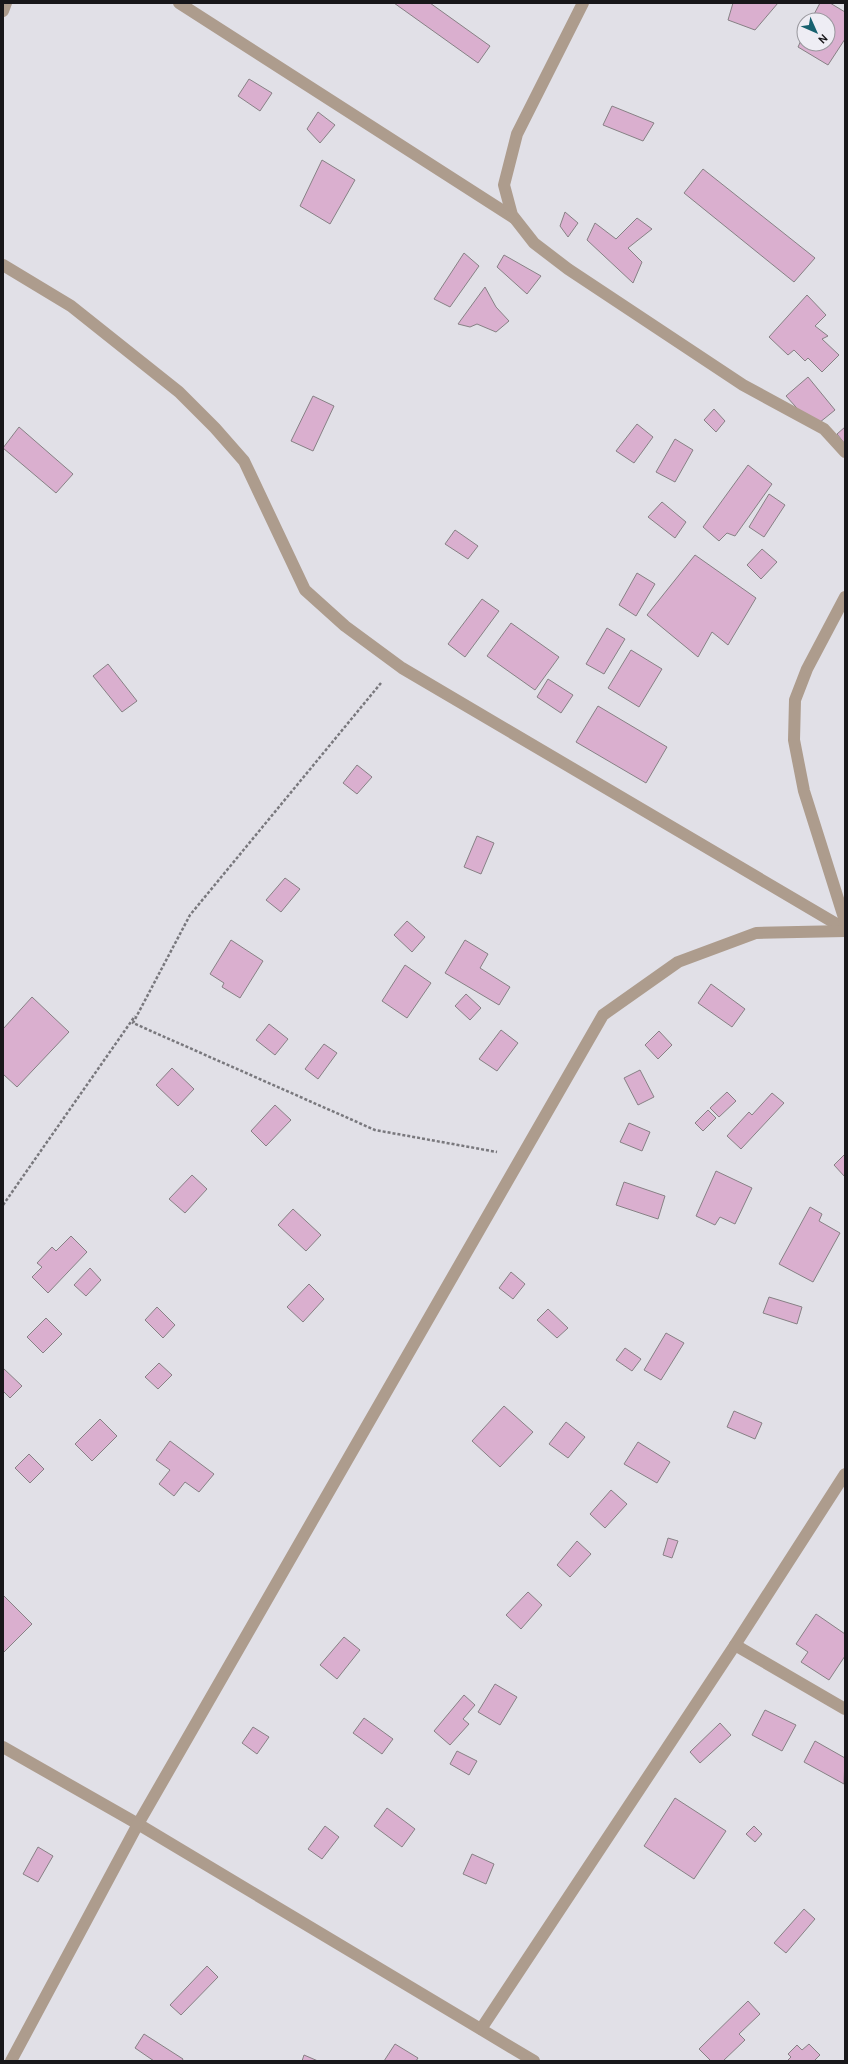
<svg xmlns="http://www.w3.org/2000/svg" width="848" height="2064" font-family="Cabin,sans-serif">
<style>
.building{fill:#daafcf;stroke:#878185}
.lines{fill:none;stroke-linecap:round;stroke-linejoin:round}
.path{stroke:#79787d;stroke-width:2.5;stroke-dasharray:3 2;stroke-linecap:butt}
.minor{stroke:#ad9c8d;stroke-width:12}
</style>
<rect width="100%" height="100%" fill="#e1e0e7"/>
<g class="building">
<polygon points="394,3 430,3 490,46 478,63"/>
<polygon points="733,3 778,3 755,30 728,20"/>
<polygon points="820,3 830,3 845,12 845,39 828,65 798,47 804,34 804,44 828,44 828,20 811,20"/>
<polygon points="249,79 272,93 260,111 238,96"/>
<polygon points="612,106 654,123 643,141 603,125"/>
<polygon points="318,112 335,125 320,143 307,129"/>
<polygon points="322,160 355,180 330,224 300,206"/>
<polygon points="703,169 815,258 794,282 684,193"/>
<polygon points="565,212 578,223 568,237 560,226"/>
<polygon points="637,218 652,229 628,248 642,262 633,283 587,240 595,223 616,239"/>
<polygon points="464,253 479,266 450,307 434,299"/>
<polygon points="504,255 541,276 527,294 497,267"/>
<polygon points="485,287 496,307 509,321 496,332 477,324 470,327 458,324"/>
<polygon points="807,295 826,315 815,326 828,336 822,339 839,355 822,372 808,358 805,361 794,350 788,355 769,337"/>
<polygon points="808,377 835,410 814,427 786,396"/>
<polygon points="313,396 334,406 313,451 291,441"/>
<polygon points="714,409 725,421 716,432 704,420"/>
<polygon points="637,424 653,437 634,463 616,451"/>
<polygon points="19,427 73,474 56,493 3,448"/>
<polygon points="845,427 845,444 837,434"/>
<polygon points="675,439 693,450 675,482 656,472"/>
<polygon points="748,465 772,484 735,536 727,533 719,541 703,527"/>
<polygon points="769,494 785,505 764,537 749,527"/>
<polygon points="662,502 686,522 675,538 648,517"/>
<polygon points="455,530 478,546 468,559 445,544"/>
<polygon points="762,549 777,562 761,579 747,565"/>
<polygon points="695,555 756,598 728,645 712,632 698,657 647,615"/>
<polygon points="637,573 655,584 636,616 619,605"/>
<polygon points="482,599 499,611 465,657 448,644"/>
<polygon points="511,623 559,657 535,690 487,656"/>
<polygon points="607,628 625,639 604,674 586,664"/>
<polygon points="631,650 662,669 639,707 608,688"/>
<polygon points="108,664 137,701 122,712 93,676"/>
<polygon points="548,679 573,695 561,713 537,697"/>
<polygon points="598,706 667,747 646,783 576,742"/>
<polygon points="357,765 372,777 357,794 343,783"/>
<polygon points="477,836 494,843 481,874 464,867"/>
<polygon points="285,878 300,889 281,912 266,900"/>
<polygon points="407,921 425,937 412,952 394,935"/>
<polygon points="231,940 263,961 240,998 222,987 224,983 210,974"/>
<polygon points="465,940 488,954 480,968 510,987 499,1005 445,973"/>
<polygon points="405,965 431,983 407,1018 382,1001"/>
<polygon points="711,984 745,1009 732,1027 698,1003"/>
<polygon points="466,994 481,1008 470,1020 455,1006"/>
<polygon points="32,997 69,1032 17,1087 3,1074 3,1029"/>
<polygon points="269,1024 288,1039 275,1055 256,1040"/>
<polygon points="501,1030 518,1043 497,1071 479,1059"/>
<polygon points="659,1031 672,1045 658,1059 645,1045"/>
<polygon points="324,1044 337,1053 318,1079 305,1069"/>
<polygon points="172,1068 194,1089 178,1106 156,1085"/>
<polygon points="640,1070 654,1097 638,1105 624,1078"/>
<polygon points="727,1092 736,1101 719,1117 710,1108"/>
<polygon points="772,1093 784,1103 741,1149 727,1136 749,1112 752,1115"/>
<polygon points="275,1105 291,1120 266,1146 251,1131"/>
<polygon points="708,1110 716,1118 703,1131 695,1123"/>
<polygon points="629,1123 650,1132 642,1151 620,1142"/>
<polygon points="845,1154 845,1177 834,1165"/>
<polygon points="716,1171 752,1188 735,1224 720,1217 715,1225 696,1216"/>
<polygon points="192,1175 207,1189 185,1213 169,1199"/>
<polygon points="624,1182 665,1196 658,1219 616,1205"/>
<polygon points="810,1207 822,1214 819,1221 840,1233 813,1282 779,1264"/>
<polygon points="293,1209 321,1235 306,1251 278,1225"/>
<polygon points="71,1236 87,1252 48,1293 32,1277 42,1267 37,1263 52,1247 56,1251"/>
<polygon points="90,1268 101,1280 86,1296 74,1285"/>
<polygon points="511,1272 525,1284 513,1299 499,1288"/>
<polygon points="309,1284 324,1299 303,1322 287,1307"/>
<polygon points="769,1297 802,1307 797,1324 763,1313"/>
<polygon points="157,1307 175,1325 163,1338 145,1320"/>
<polygon points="548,1309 568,1328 557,1338 537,1320"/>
<polygon points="46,1318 62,1334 43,1353 27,1337"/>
<polygon points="666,1333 684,1343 661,1380 644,1370"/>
<polygon points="625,1348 641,1359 632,1371 616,1360"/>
<polygon points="159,1363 172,1375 158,1389 145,1377"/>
<polygon points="3,1368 22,1386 10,1398 3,1391"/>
<polygon points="504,1406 533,1432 500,1467 472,1441"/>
<polygon points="734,1411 762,1423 755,1439 727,1427"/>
<polygon points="100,1419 117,1436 92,1461 75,1444"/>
<polygon points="566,1422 585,1437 568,1458 549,1444"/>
<polygon points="170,1441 214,1474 199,1492 185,1482 174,1496 159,1484 170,1470 156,1460"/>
<polygon points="638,1442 670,1462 657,1483 624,1464"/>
<polygon points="29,1454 44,1469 30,1483 15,1468"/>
<polygon points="611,1490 627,1504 605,1528 590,1514"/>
<polygon points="668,1538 678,1541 672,1558 663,1555"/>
<polygon points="577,1541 591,1554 570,1577 557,1565"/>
<polygon points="528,1592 542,1605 521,1629 506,1615"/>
<polygon points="3,1595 32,1624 3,1653"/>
<polygon points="816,1614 845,1634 845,1656 829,1680 801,1662 808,1652 796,1644"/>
<polygon points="344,1637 360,1650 337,1679 320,1665"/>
<polygon points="495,1684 517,1697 500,1725 478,1712"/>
<polygon points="464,1695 475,1705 463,1719 469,1724 450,1745 434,1731"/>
<polygon points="765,1710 796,1725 782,1751 752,1735"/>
<polygon points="364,1718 393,1739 382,1754 353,1733"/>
<polygon points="720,1723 731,1735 700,1763 690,1752"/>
<polygon points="253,1727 269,1737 257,1754 242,1743"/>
<polygon points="815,1741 845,1758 844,1784 804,1762"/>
<polygon points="457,1751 477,1761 469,1775 450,1764"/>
<polygon points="675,1798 726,1831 694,1879 644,1846"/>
<polygon points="387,1808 415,1829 402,1847 374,1826"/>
<polygon points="325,1826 339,1837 322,1859 308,1849"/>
<polygon points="754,1826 762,1834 755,1842 746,1834"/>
<polygon points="38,1847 53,1856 38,1882 23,1874"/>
<polygon points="472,1854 494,1864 486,1884 463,1874"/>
<polygon points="804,1909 815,1919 786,1953 774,1943"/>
<polygon points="207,1966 218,1977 181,2015 170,2005"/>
<polygon points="748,2001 760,2014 739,2034 745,2040 723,2061 711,2061 699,2049"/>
<polygon points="144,2034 183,2059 182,2061 154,2061 135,2048"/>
<polygon points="395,2044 418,2058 416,2061 384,2061"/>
<polygon points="809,2044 820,2055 814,2061 787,2061 791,2057 788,2054 797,2045 802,2050"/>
<polygon points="304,2055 318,2061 302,2061"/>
</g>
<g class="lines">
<g class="path">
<polyline points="381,683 190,915 133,1023 375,1130 497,1152"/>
<polyline points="3,1205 135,1016"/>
</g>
<g class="minor">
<polyline points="179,3 514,218"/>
<polyline points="583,3 517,134 504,185 512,215 534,243 568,269 743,385 824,429 845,452"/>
<polyline points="3,11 6,3"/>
<polyline points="3,265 71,306 179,392 215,428 244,461 305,590 345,626 402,668 845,929"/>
<polyline points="845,597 807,669 795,700 794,740 804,791 845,921"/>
<polyline points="735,1645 845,1709"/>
<polyline points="3,1747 138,1824 534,2061"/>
<polyline points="481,2029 735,1645 845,1474"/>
<polyline points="11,2061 138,1824 603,1015 678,962 756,933 845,931"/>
</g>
</g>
<rect width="848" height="2064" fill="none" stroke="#18171a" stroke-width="8"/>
<g transform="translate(816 32) rotate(135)"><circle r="19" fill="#eeedf4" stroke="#98979d"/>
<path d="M0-3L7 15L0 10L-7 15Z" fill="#17616f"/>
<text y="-6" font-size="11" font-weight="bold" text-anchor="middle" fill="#18171a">N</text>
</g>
</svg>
